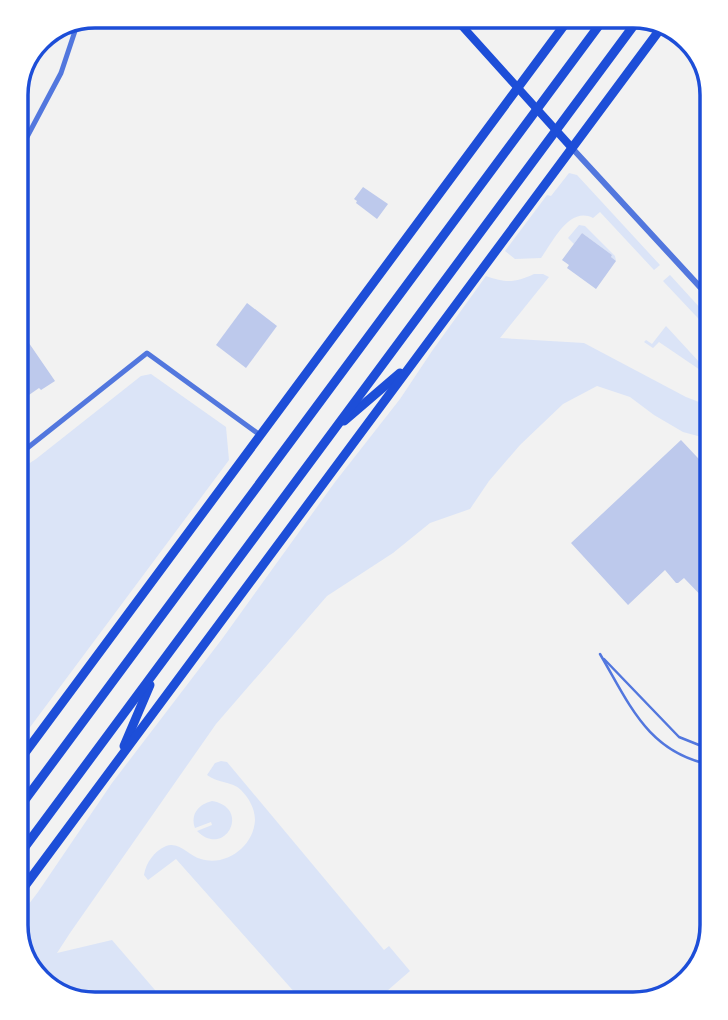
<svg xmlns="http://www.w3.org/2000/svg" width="728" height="1020" font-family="'Varela Round',sans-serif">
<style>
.green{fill:#dbe4f7}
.building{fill:#bdc9ec}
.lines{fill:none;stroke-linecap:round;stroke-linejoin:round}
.service{stroke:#5277de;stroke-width:2.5}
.minor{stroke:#5277de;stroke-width:5}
.tertiary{stroke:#5277de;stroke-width:6}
.primary{stroke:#1d4ed8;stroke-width:8}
.trunk{stroke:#1d4ed8;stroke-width:9}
.rim{fill:none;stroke:#1d4ed8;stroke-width:3.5}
</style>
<rect width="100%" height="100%" fill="#f2f2f2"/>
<g class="green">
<path d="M569,173l8,2 83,90 -6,5 -54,-58 -7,6c-24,-12 -40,24 -52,40l-26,1 -10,-8 42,-56 4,1z"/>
<polygon points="579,225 585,226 615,256 616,261 611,257 612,255 582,233 574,244 568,238"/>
<path d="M534,274h9l6,3 -49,61 84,5 102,54 26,10v35l-3,-3 -26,-7 -29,-17 -24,-18 -33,-11 -34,18 -43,41 -31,36 -19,28 -40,14 -37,30 -66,43 -111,128 -146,209 -13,20 55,-13 55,64h-77l-35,-11 -28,-28 -11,-44 22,-29 74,-109 110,-144 113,-157 65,-83 32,-48 54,-75c20,7 29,7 48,-2z"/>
<polygon points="670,275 712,321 712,333 663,281"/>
<polygon points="666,326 712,376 712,378 659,342 653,348 644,342 646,340 652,344"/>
<polygon points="151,374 226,427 229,460 16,746 16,472 36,459 141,376"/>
<path d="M221,761l6,1 157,188 5,-4 21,25 -38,33h-67l-129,-145 -28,21 -4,-5c2,-12 10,-24 22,-29 13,-5 23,10 35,13 25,8 53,-13 54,-39 0,-11 -6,-22 -14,-30 -9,-9 -24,-7 -34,-15l8,-12z"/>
<path d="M212,801c40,7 13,58 -15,30l15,-6 -1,-3 -16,6c-5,-14 4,-24 17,-27z"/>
</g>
<g class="building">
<polygon points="363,187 388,204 377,219 356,203 357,201 354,199"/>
<polygon points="582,233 612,255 611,257 616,261 596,289 567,268 569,265 562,260"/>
<polygon points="247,303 277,326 246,368 216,345"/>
<polygon points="20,330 55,381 41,390 39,388 16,404 16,333"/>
<polygon points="681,440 712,473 712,607 684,578 678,583 676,583 665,570 628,605 571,543"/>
</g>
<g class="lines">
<g class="service">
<path d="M600,654c30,51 48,99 112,111"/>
<polyline points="604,659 679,737 699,745 712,746"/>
</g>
<g class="minor">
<polyline points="16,153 27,137 61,73 78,22"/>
<polyline points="16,457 147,353 260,435"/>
</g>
<polyline class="tertiary" points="572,148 712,300"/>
<polyline class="primary" points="453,16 572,148"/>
<g class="trunk">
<polyline points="344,421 400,373"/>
<polyline points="124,746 150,685"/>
<polyline points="16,765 571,16"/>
<polyline points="16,812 606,16"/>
<polyline points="16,859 640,17"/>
<polyline points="16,898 664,24"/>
</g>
</g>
<path d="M0 0H728V1020H0ZM95 28H633A67 67 0 0 1 700 95V925A67 67 0 0 1 633 992H95A67 67 0 0 1 28 925V95A67 67 0 0 1 95 28Z" fill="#fff" fill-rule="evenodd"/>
<path class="rim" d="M95 28H633A67 67 0 0 1 700 95V925A67 67 0 0 1 633 992H95A67 67 0 0 1 28 925V95A67 67 0 0 1 95 28Z"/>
</svg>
